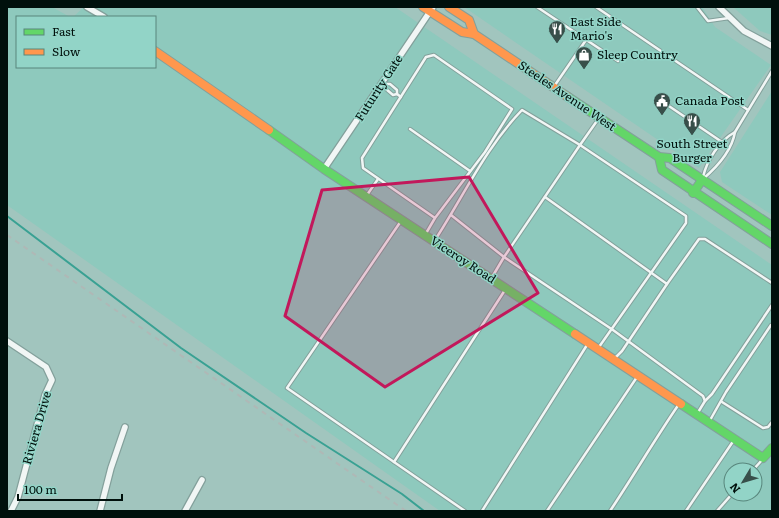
<svg xmlns="http://www.w3.org/2000/svg" width="779" height="518" font-family="Literata,serif">
<style>
.built{fill:#8ec9bd;fill-rule:evenodd}
.lines{fill:none;stroke-linecap:round;stroke-linejoin:round}
.stream{stroke:#39a193;stroke-width:2}
.lane-casing{stroke:#83a09b;stroke-width:4.5}
.street-casing{stroke:#83a09b;stroke-width:8}
.fast-casing{stroke:#83a09b;stroke-width:10}
.slow-casing{stroke:#83a09b;stroke-width:10}
.lane{stroke:#f1f6f5;stroke-width:2.5}
.street{stroke:#f1f6f5;stroke-width:5.5}
.fast{stroke:#63d668;stroke-width:8}
.slow{stroke:#ff974d;stroke-width:8}
.rail{stroke:#afb8b6;stroke-width:2;stroke-dasharray:5 5;stroke-linecap:butt}
.marked{fill:#c2185b;fill-opacity:0.2;stroke:#c2185b;stroke-width:3;stroke-linejoin:round}
.labels{text-anchor:middle;stroke-width:3;stroke-linejoin:round;paint-order:stroke}
.poi-label{font-size:12px;fill:#00100c;stroke:#92d4c7;text-anchor:start}
.street-label{font-size:12px;fill:#00100c;stroke:#92d4c7}
</style>
<rect width="100%" height="100%" fill="#a1c5be"/>
<g class="built">
<path d="M7,7h45l18,10h-53v50h138v-50h-82l11,-10h311l377,258v246h-332l-433,-306zM731,470h24v24h-24z"/>
<polygon points="464,7 702,7 715,27 771,65 699,168"/>
<polygon points="733,7 772,7 772,35 760,31"/>
<polygon points="772,91 772,215 722,182 720,172"/>
</g>
<g class="lines">
<polyline class="stream" points="7,216 181,348 306,433 402,494 424,511"/>
<g class="lane-casing">
<g id="lane">
<polyline points="537,7 618,61"/>
<polyline points="596,7 748,110"/>
<polyline points="697,7 708,21 729,18"/>
<polyline points="384,84 390,84 397,90 397,94"/>
<polyline points="385,85 386,89 393,95 397,94 401,97"/>
<polyline points="555,85 586,40"/>
<polyline points="657,98 722,142"/>
<polyline points="410,129 470,171"/>
<path d="M703,177c4,-17 16,-36 32,-45"/>
<path d="M703,179c14,-12 29,-29 32,-47l37,-61"/>
<polyline points="367,195 378,179"/>
<polyline points="545,197 667,284 699,239 705,239 772,283"/>
<polyline points="451,215 504,257 613,330 703,396 705,401 697,414"/>
<polyline points="425,235 435,218 485,152 512,109 434,55 426,57 362,158 363,168 435,218"/>
<path d="M435,240c28,-43 51,-93 87,-130l58,35 -76,112 -13,22"/>
<polyline points="599,347 686,223 686,216 580,145 599,118"/>
<polyline points="614,359 622,351 667,284"/>
<polyline points="705,401 712,394 772,305"/>
<polyline points="722,402 763,428 768,427 772,422"/>
<polyline points="709,422 726,392 771,325"/>
<polyline points="394,462 287,388 401,221"/>
<polyline points="753,470 762,460"/>
<polyline points="465,511 394,462 505,290"/>
<polyline points="482,511 587,345"/>
<polyline points="547,511 637,377"/>
<path d="M610,511c24,-36 45,-72 69,-107"/>
<polyline points="686,511 734,440"/>
<polyline points="717,511 732,494"/>
</g>
</g>
<g class="street-casing">
<g id="street">
<polyline points="87,7 104,17"/>
<polyline points="719,7 744,31 772,46"/>
<polyline points="324,169 433,7"/>
<polyline points="7,341 46,367 52,380 45,395 18,497 11,511"/>
<polyline points="100,511 111,468 125,427"/>
<polyline points="185,511 202,480"/>
</g>
</g>
<g class="fast-casing">
<g id="fast">
<polyline points="568,97 659,157 670,158 772,226"/>
<polyline points="269,130 324,169 575,334"/>
<polyline points="659,157 662,170 772,244"/>
<polyline points="693,193 702,180"/>
<polyline points="681,404 763,458 772,448"/>
</g>
</g>
<g class="slow-casing">
<g id="slow">
<polyline points="423,7 462,32 474,34 568,97"/>
<polyline points="449,7 469,20 474,34"/>
<polyline points="155,51 269,130"/>
<polyline points="575,334 681,404"/>
</g>
</g>
<use href="#lane" class="lane"/>
<use href="#street" class="street"/>
<use href="#fast" class="fast"/>
<use href="#slow" class="slow"/>
<polyline class="rail" points="7,235 406,511"/>
</g>
<path class="marked" d="M469,177l69,116 -153,94 -100,-71 37,-126z"/>
<defs>
<g id="restaurant-pin" transform="scale(0.9)"><path d="M0 17L-7.5 6A9.5 9.5 0 1 1 7.5 6Z" fill="#384f4a" stroke="#92d4c7"/><path d="M-5-6h1v4h1v-4h1v4h1v-4h1v5L-1.5 .5V6h-2V.5L-5-1ZM5-6V6H3V1.5H1.5Q1.5-4 5-6Z" fill="#fff"/></g>
<g id="shop-pin" transform="scale(0.9)"><path d="M0 17L-7.5 6A9.5 9.5 0 1 1 7.5 6Z" fill="#384f4a" stroke="#92d4c7"/><path d="M-5-2.5h2.3a2.7 3.5 0 0 1 5.4 0H5L5.5 6h-11ZM-1.5-2.5h3a1.5 2.3 0 0 0-3 0Z" fill="#fff"/></g>
<g id="civic-pin" transform="scale(0.9)"><path d="M0 17L-7.5 6A9.5 9.5 0 1 1 7.5 6Z" fill="#384f4a" stroke="#92d4c7"/><path d="M-.6-6.5H3V-4.5H.6V-3L4-1V1h2V6H-6V1h2V-1L-.6-3ZM-1.2 2.5V6h2.4V2.5Z" fill="#fff"/></g>
</defs>
<g fill-rule="evenodd">
<use href="#restaurant-pin" x="557" y="29"/>
<use href="#shop-pin" x="584" y="55"/>
<use href="#civic-pin" x="662" y="101"/>
<use href="#restaurant-pin" x="692" y="121"/>
</g>
<g class="labels">
<g class="poi-label">
<text x="570" y="26">East Side<tspan x="570" dy="14">Mario's</tspan></text>
<text x="597" y="59">Sleep Country</text>
<text x="675" y="105">Canada Post</text>
<text x="692" y="148" text-anchor="middle">South Street<tspan x="692" dy="14">Burger</tspan></text>
</g>
<g class="street-label">
<text transform="translate(379 88) rotate(-57)" y="4">Futurity Gate</text>
<text transform="translate(567 96) rotate(34)" y="4">Steeles Avenue West</text>
<text transform="translate(463 260) rotate(33)" y="4">Viceroy Road</text>
<text transform="translate(37 428) rotate(-74)" y="4">Riviera Drive</text>
</g>
</g>
<rect width="779" height="518" fill="none" stroke="#00100c" stroke-width="16"/>
<rect x="16" y="16" width="140" height="52" fill="#92d4c7" stroke="#58867c"/>
<rect x="24" y="29" width="20" height="6" fill="#63d668" stroke="#58867c"/>
<text x="52" y="36" font-size="12" fill="#00100c">Fast</text>
<rect x="24" y="49" width="20" height="6" fill="#ff974d" stroke="#58867c"/>
<text x="52" y="56" font-size="12" fill="#00100c">Slow</text>
<g transform="translate(743 482) rotate(232)"><circle r="19" fill="#92d4c7" stroke="#58867c"/>
<path d="M0-3L7 15L0 10L-7 15Z" fill="#384f4a"/>
<text y="-6" font-size="11" font-weight="bold" text-anchor="middle" fill="#00100c">N</text>
</g>
<path d="M18 494v6h104v-6" fill="none" stroke="#00100c" stroke-width="2"/>
<text x="24" y="494" font-size="12" fill="#00100c" stroke="#92d4c7" stroke-width="3" paint-order="stroke">100 m</text>
</svg>
